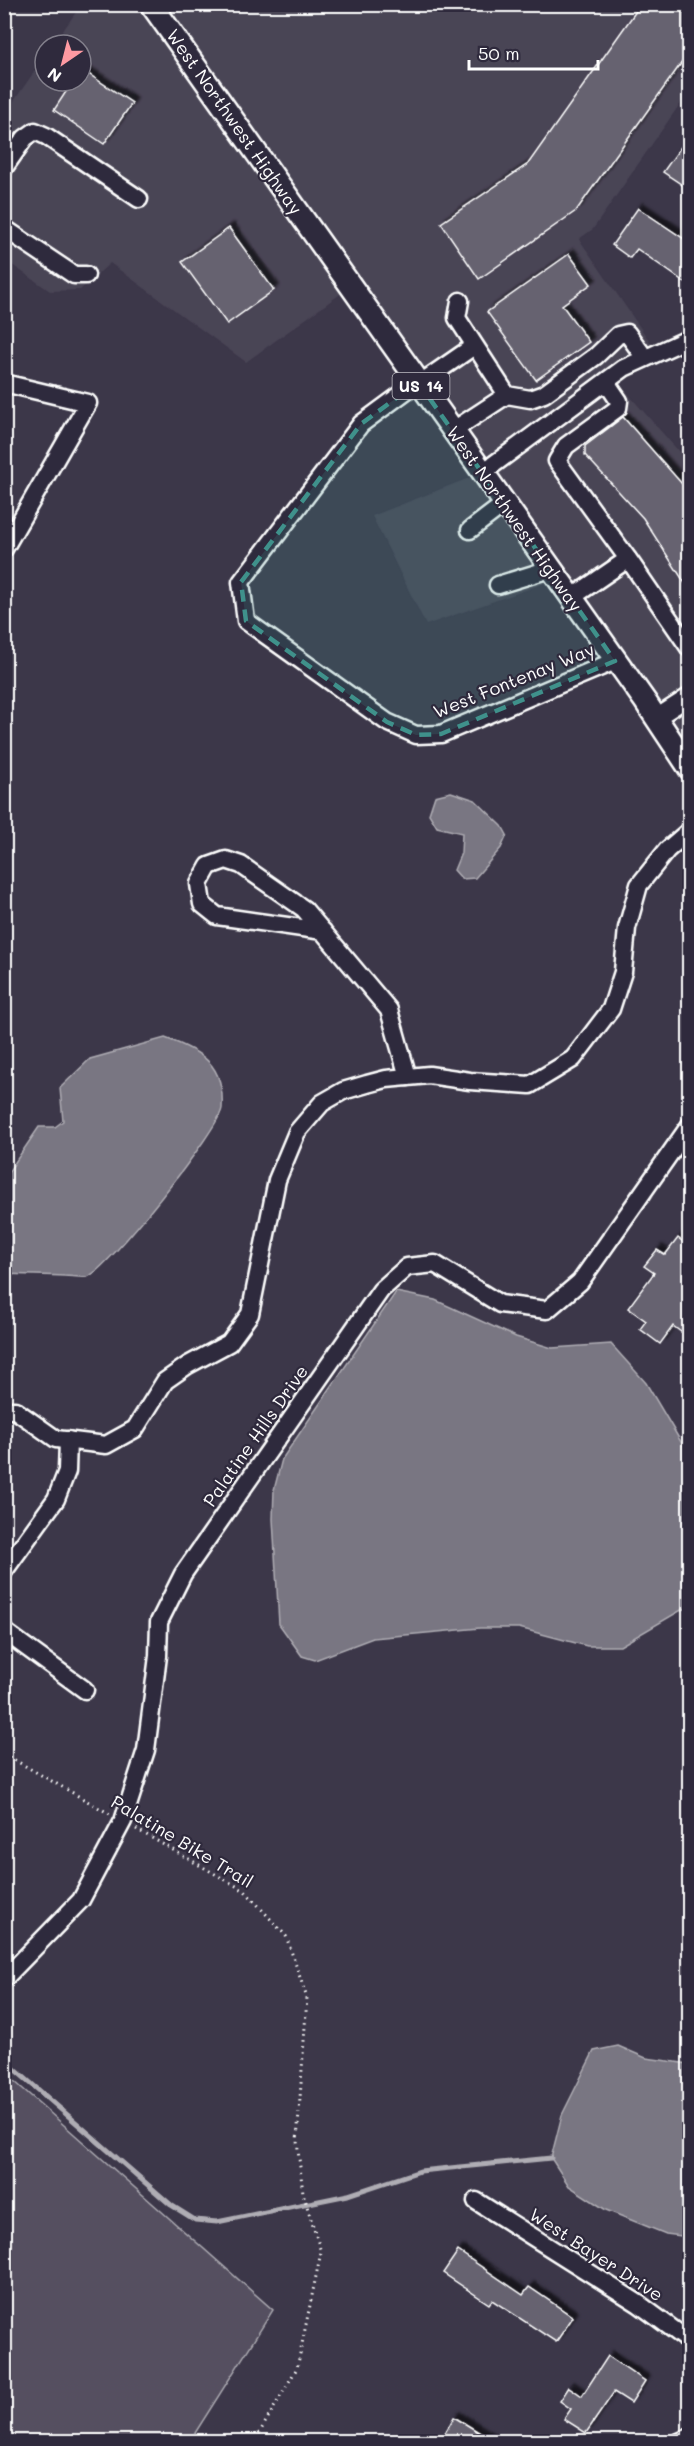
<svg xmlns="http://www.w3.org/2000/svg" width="694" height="2446" font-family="Mali,sans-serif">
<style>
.built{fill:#494455}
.green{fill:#555060;stroke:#aaa8b0;stroke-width:1.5}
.water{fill:#797682;stroke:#afadb4;stroke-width:1.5}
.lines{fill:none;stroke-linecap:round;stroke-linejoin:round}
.stream{stroke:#afadb4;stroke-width:5}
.building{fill:#666270;stroke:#fff;stroke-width:1.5;filter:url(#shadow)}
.minor-casing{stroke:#fff;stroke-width:21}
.major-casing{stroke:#fff;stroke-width:26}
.path{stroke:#fff;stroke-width:3;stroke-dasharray:1.5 4.5;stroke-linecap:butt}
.minor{stroke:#2f2a3d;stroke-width:16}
.major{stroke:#2f2a3d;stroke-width:21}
.marked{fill:#3f918b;fill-opacity:0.2;stroke:#3f918b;stroke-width:4.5;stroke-dasharray:12 8;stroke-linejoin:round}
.labels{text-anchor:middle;stroke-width:4.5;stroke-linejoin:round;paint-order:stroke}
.shield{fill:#2f2a3d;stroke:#c1bfc5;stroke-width:1.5}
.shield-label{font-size:16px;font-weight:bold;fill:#fff}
.street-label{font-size:18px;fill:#fff;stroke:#2f2a3d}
</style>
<defs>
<filter id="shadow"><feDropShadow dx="5" dy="-5" stdDeviation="1.5" flood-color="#0009"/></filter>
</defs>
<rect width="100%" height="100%" fill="#3c3749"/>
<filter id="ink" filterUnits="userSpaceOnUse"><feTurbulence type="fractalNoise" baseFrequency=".0167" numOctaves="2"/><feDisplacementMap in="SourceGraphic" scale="12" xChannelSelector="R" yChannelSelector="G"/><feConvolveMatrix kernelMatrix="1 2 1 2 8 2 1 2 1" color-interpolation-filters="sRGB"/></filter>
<g filter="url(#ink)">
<polygon class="built" points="81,5 689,5 689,91 593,229 579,239 657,352 613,377 689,463 689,717 671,741 557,579 426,625 372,516 482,473 350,287 246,362 110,263 80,290 50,291 5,260 5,114 45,56 45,81 81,81 81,45 53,45"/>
<polygon class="green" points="5,2073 273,2310 190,2441 5,2441"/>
<g class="water">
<polygon points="451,792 475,800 502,826 507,835 501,848 475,878 462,879 454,870 461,853 462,833 437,827 429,814 435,796"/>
<path d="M165,1038c36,13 60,26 57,70 -1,19 -116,164 -135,169 -7,1 -16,-1 -23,-1 -20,-1 -40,-1 -59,-2v-97l34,-50h16l8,-6 -3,-33 30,-29z"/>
<polygon points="396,1292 435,1300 516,1337 552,1348 611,1344 646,1383 684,1447 689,1452 689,1609 683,1609 620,1646 587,1646 519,1628 480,1628 373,1638 315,1660 302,1656 279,1624 273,1519 274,1490 282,1459"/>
<polygon points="618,2046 646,2058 689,2064 689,2237 666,2234 606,2210 569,2186 551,2158 562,2115 594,2051"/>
</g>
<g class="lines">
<polyline class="stream" points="4,2060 171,2205 195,2220 217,2222 348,2195 420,2171 551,2158"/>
</g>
<g class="building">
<polygon points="641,4 690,4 690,51 576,211 479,279 441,223 528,164"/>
<polygon points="81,69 132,103 104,144 54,110 73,81 81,81"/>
<polygon points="690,134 690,190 663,172"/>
<polygon points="638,208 690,243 690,286 637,249 630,258 612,245"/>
<polygon points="229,228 274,290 227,324 182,262"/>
<polygon points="569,254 591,284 562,305 589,342 536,380 487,312"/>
<polygon points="623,417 690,493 690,591 643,518 585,455 585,446"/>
<polygon points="678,1238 690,1247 690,1320 681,1332 673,1326 660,1344 640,1329 646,1321 628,1308 654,1273 644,1266 657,1250 665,1255"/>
<polygon points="458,2251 523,2295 529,2287 573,2317 556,2342 492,2300 489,2304 443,2273"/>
<polygon points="608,2356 645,2381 631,2403 614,2392 586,2433 564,2419 571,2409 560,2401 569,2387 582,2396"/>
<polygon points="454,2417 495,2442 440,2442"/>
</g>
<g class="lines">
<g class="minor-casing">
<g id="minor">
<polyline points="4,168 25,138 35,131 46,136 139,199"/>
<polyline points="4,228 74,275 86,275"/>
<polyline points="460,301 457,318 507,395 530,399 544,394 596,356 618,335 627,333 645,358"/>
<polyline points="418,382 361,424 241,582 246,621 387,722 416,735 441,734 615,661"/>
<polyline points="606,382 619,401 618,408 566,446 557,461 631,563 690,649"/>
<polyline points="4,383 88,403 4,549"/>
<polyline points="419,384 474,346"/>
<polyline points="452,431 507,395"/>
<polyline points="482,473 624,368 690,338"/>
<polyline points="470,530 504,504"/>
<polyline points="498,585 550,569"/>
<polyline points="571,598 628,559"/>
<polyline points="656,718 690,696"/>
<polyline points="323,931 217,916 202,904 199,884 209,866 226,860 241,865 304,909 389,1010 408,1077"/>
<polyline points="4,1410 15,1410 56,1439 106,1445 135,1429 165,1381 188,1365 229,1343 250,1314 277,1180 297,1132 322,1103 343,1091 367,1084 386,1079 429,1075 470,1081 530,1085 573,1059 611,1009 623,972 627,928 639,885 667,850 690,830"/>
<polyline points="4,1571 56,1499 67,1471 68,1440"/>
<polyline points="4,1631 85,1690"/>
<polyline points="4,1979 81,1900 123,1821 146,1750 158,1656 159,1622 183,1574 381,1290 407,1267 435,1264 500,1304 547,1310 580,1282 690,1125"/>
<polyline points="476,2201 639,2304 685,2338 690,2346"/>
<polyline points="679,2442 690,2437"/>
</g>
</g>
<g class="major-casing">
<polyline id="major" points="151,4 645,701 690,769"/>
</g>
<g class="path">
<polyline points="4,1754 110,1814"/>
<polyline points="136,1829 245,1891 286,1936 307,1998 297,2141 303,2193 321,2252 297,2368 254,2442"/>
</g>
<use href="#minor" class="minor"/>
<use href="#major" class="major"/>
</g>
</g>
<path class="marked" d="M418,382l197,279 -174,73 -25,1 -29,-13 -141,-101 -5,-39 120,-158z"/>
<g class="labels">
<rect class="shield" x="392.5" y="373" width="57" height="26" rx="4.5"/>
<g class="shield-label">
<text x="421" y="392">US 14</text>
</g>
<g class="street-label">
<text transform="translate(234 122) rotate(55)" y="6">West Northwest Highway</text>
<text transform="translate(514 519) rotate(55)" y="6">West Northwest Highway</text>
<text transform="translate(514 681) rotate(-22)" y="6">West Fontenay Way</text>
<text transform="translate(256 1436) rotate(-55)" y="6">Palatine Hills Drive</text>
<text transform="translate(182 1842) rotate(31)" y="6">Palatine Bike Trail</text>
<text transform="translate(596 2255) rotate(33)" y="6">West Bayer Drive</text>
</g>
</g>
<rect width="694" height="2446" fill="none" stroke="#2f2a3d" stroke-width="24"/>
<rect x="12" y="12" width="670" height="2422" fill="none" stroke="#fff" stroke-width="2" filter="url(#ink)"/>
<g transform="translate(63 63) rotate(215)"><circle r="28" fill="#2f2a3d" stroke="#827f8b" stroke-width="1.5"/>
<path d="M0-4.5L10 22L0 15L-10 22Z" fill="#ff9aa2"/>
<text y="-9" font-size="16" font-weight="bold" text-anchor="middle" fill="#ffffff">N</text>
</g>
<path d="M469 60v9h129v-9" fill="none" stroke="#ffffff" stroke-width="3"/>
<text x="478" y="60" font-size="18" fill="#ffffff" stroke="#2f2a3d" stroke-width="4.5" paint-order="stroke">50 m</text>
</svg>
